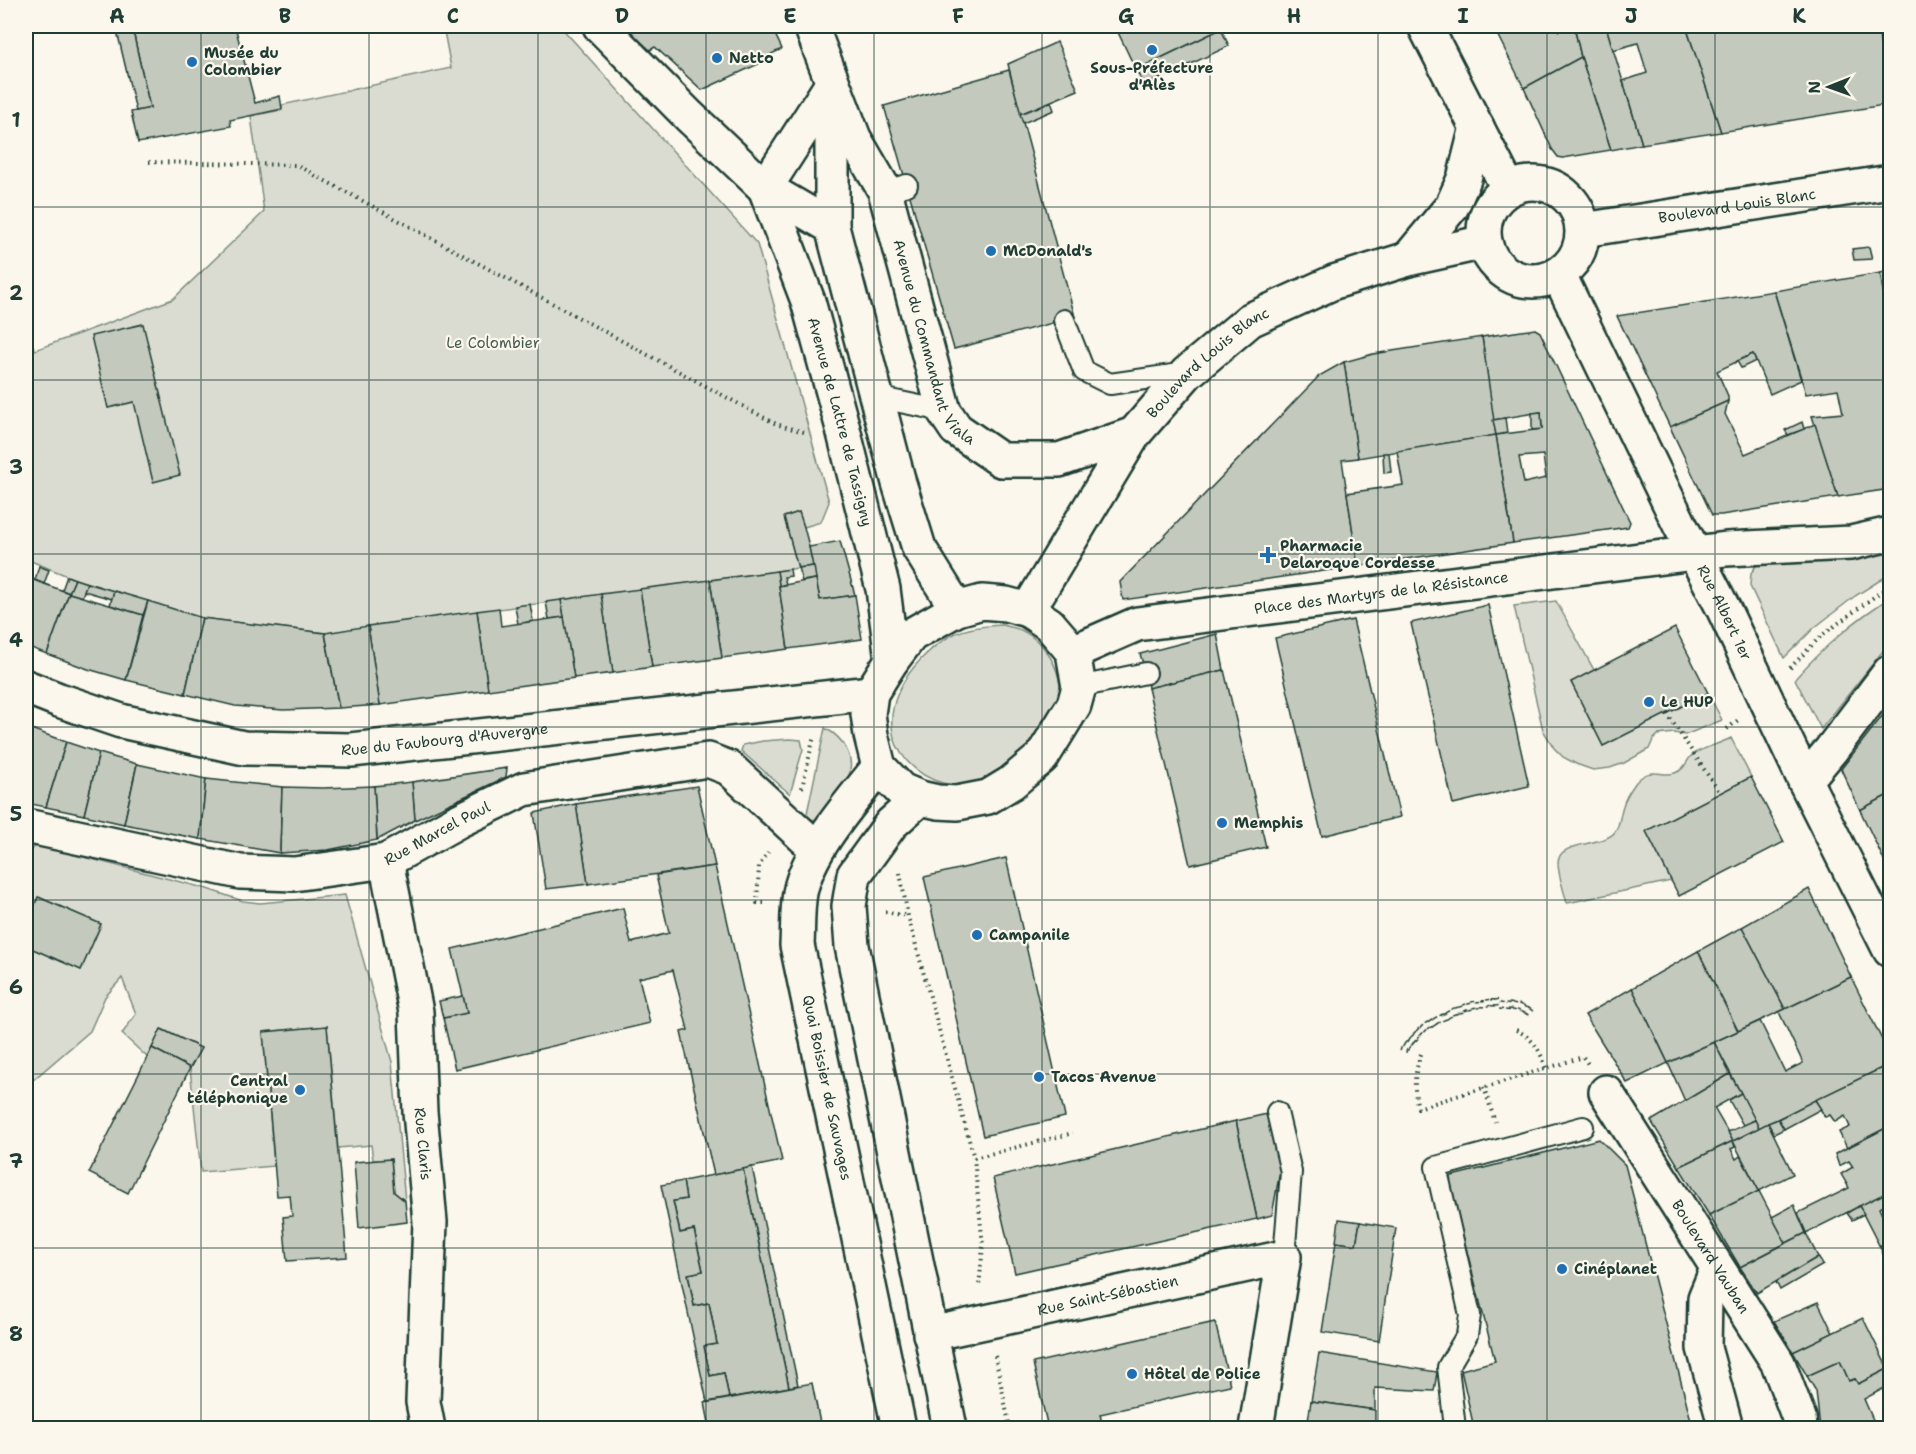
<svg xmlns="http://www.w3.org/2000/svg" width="1916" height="1454" font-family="'Shantell Sans',sans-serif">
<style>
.green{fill:#dbdcd1;stroke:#7d8c82;stroke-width:1.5}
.building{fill:#c4c9be;stroke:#1f3d34;stroke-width:1.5;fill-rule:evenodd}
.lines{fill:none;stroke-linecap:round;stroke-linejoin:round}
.service-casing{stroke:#1f3d34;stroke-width:24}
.minor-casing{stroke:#1f3d34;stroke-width:38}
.tertiary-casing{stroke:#1f3d34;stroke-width:38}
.secondary-casing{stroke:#1f3d34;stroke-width:38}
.path{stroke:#1f3d34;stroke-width:4;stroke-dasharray:1.5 4.5;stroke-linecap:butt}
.service{stroke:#fbf7ec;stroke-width:20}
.minor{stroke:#fbf7ec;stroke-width:33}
.tertiary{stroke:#fbf7ec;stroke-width:33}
.secondary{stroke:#fbf7ec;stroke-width:33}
.grid{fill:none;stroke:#1f3d34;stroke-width:1.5;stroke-opacity:0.55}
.poi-dot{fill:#1f6fb2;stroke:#fbf7ec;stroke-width:2}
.labels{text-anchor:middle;stroke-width:4.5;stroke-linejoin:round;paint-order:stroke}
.poi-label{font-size:15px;font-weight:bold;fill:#1f3d34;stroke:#fbf7ec;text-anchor:start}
.street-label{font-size:15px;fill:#1f3d34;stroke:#fbf7ec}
.park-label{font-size:15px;fill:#455d53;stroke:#fbf7ec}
.neatline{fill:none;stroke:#1f3d34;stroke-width:2}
.grid-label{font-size:20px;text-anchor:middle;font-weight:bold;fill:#1f3d34}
</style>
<rect width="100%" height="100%" fill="#fbf7ec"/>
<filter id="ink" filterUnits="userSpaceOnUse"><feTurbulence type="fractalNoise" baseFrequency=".0167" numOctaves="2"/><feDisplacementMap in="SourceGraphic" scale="12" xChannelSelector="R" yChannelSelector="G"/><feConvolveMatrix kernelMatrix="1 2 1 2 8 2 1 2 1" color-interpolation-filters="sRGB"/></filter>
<g filter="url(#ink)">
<g class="green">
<polygon points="443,26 560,26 757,244 829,502 821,522 804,527 799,512 784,517 798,568 325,633 202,618 75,579 26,559 26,330 35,350 173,299 264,212 251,116 282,110 282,105 451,68"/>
<polygon points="1890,538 1890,574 1855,596 1814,628 1784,658 1750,586 1751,573 1758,563"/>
<path d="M1890,598v44l-69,87 -26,-50c26,-30 62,-61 95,-81z"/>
<polygon points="1556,601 1594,670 1571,682 1603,746 1708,693 1722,720 1685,735 1674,733 1658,735 1653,740 1649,749 1624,763 1610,768 1593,770 1576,764 1563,757 1554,748 1543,730 1514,606"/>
<path d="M1003,625c6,2 13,3 18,5 28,14 48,50 35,81 -2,5 -6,10 -9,15 -4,6 -8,14 -13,19 -6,7 -15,12 -22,17 -8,6 -17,15 -26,18 -28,12 -59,3 -79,-19 -38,-44 2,-101 43,-125 17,-9 35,-10 53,-11z"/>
<path d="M825,728c19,10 32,31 22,53 -5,12 -16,25 -23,36l-9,3 -9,-2z"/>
<path d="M1731,738l20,39 -105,54 25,50 -104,22c-3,-12 -9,-28 -9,-40 0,-23 45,-16 57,-31 5,-7 5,-18 8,-26 2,-9 8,-17 13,-24 16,-17 25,-4 39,-9 11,-4 11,-13 18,-19 3,-3 31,-12 38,-16z"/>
<polygon points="790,739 801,740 803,749 790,794 741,751 743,745 763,741"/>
<polygon points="37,845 204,888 243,901 260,903 345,895 392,1062 405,1201 394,1192 391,1159 373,1160 371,1145 338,1148 327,1026 263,1032 274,1166 201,1172 190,1068 201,1048 162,1029 147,1057 122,1034 136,1014 122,978 105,997 90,1031 26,1086 26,946 81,970 101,925 39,897 26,926 26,854"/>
</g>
<g class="building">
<polygon points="140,26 235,26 255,103 280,96 282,109 230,120 231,126 138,143 131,112 150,108 132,27"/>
<polygon points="623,26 771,26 782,49 765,57 767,60 702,90 655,47 650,50"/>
<polygon points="1115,26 1219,26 1221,29 1136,70"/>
<polygon points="1493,26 1556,26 1559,31 1564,26 1574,26 1581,57 1524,88"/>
<polygon points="1574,26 1606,26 1642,144 1611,150 1581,57"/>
<polygon points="1606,26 1686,26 1721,132 1642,144 1623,81 1647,73 1638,43 1613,50"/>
<polygon points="1686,26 1878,26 1890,104 1721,132"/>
<polygon points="1878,26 1890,26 1890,40 1880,42"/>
<polygon points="132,27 150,108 136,111 117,31"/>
<polygon points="1221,29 1229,46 1144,86 1136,70"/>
<polygon points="1890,40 1890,102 1880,42"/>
<polygon points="1057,42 1078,90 1020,114 1008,64"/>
<polygon points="1581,57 1611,150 1563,158 1558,157 1552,149 1524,88"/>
<polygon points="1009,70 1075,317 954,349 884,106"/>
<polygon points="1051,102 1054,110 1023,123 1020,114"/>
<polygon points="1869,247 1872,259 1854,260 1852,249"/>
<polygon points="1890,271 1890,333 1880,273"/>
<polygon points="1880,273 1890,333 1890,489 1838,497 1812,416 1843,413 1838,389 1806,394 1774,291"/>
<polygon points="1774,291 1801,380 1770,394 1753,354 1717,371 1728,396 1728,401 1670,427 1617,316"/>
<polygon points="143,324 180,475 153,482 134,402 108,408 91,336"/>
<path d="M1535,329l5,3 90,190 -2,5 -115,16 -17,-108 46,-6 -1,-17 -48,8 -11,-83zM1543,455l3,23 -22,5 -5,-26z"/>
<polygon points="1482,337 1496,435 1358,458 1344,362 1373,354"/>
<polygon points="1753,354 1756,361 1741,368 1737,361"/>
<polygon points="1344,362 1358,458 1342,460 1358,566 1123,600 1120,582 1319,376"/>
<polygon points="1728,401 1725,414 1745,454 1815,424 1838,497 1721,515 1712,515 1670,427"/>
<polygon points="1541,412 1542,429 1532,430 1532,413"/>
<polygon points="1505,418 1507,433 1496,435 1493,420"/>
<polygon points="1802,422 1804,429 1788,435 1785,430"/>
<polygon points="1496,435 1513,543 1358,566 1347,493 1403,485 1397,451"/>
<polygon points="1383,453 1389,453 1391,472 1384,473"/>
<polygon points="799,512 804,527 814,566 798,568 784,517"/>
<polygon points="840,541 855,595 820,600 809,547"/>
<polygon points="39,566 49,570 44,584 35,580"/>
<polygon points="814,566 816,579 802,581 798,568"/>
<polygon points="790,569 791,576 784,577 786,584 779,586 777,571"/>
<polygon points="777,571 788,649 722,658 710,580"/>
<polygon points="67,576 75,579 69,593 62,590"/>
<polygon points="28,578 69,593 47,654 26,646 26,585"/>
<polygon points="75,579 87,583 82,597 69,593"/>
<polygon points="816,579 820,600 855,595 862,639 788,649 779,586"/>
<polygon points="710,580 722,658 652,667 640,589"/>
<polygon points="87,583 114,591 112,599 84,591"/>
<polygon points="640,589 652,667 613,673 601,594"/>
<polygon points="114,591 148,601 143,615 110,605"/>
<polygon points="69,593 143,615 126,680 88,669 47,654"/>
<polygon points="601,594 613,673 574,678 561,600"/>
<polygon points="561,600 564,617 549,619 546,602"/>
<polygon points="148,601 202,618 185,694 126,680"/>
<polygon points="530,604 533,621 518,624 515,606"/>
<polygon points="1488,605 1529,786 1453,804 1411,623"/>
<polygon points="499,608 501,626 564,617 574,678 488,690 477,611"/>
<polygon points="477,611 488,690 380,705 368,626"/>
<polygon points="202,618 325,633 339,708 283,710 235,706 185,694"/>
<polygon points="1353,620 1400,817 1322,836 1275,638"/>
<polygon points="368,626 380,705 339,708 325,633"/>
<polygon points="1675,628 1708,693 1603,746 1571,682"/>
<polygon points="1217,634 1224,670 1148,688 1146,673 1140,654"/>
<polygon points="1224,670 1266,847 1190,865 1148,688"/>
<polygon points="1890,706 1890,794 1860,810 1841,769"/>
<polygon points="26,727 66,742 46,807 26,803"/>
<polygon points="66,742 99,753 84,815 46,807"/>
<polygon points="99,753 137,764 124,824 84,815"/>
<polygon points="137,764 206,779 200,839 124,824"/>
<polygon points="507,768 506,777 415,820 412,782"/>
<polygon points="1751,777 1784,842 1679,896 1646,831"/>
<polygon points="206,779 282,787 280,853 200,839"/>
<polygon points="412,782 415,820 377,840 374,786"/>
<polygon points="374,786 377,840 328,850 280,853 282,787 323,788"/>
<polygon points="697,786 715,866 588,884 576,804"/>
<polygon points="1890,794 1890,873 1860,810"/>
<polygon points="576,804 588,884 546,889 534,813"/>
<polygon points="1006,858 1065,1117 983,1136 924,877"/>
<polygon points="715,866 782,1161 714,1175 681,1032 688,1030 673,970 639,978 650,1023 455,1069 443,1018 467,1013 452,949 623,908 631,943 669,933 656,875"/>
<polygon points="1809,889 1851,977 1785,1009 1742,927"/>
<polygon points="38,897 101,924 81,970 26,946 26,926"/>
<polygon points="1742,927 1785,1009 1738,1031 1698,951"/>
<polygon points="1698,951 1738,1031 1668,1063 1632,988"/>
<polygon points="1851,977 1890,1056 1890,1064 1759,1128 1714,1042 1760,1021 1785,1072 1803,1063 1779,1012"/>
<polygon points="1632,988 1668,1063 1627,1083 1585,1015"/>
<polygon points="463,996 467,1013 443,1018 439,1001"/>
<polygon points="327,1026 347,1257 287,1261 283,1217 292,1216 290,1195 277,1196 263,1032"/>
<polygon points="161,1029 201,1048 190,1068 152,1048"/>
<polygon points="1714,1042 1730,1074 1685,1101 1668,1063"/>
<polygon points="152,1048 190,1068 128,1193 89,1173"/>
<polygon points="1890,1064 1890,1126 1847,1148 1839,1132 1850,1127 1845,1116 1835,1122 1830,1115 1825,1117 1815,1100"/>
<polygon points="1730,1074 1741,1093 1714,1108 1733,1141 1679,1167 1651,1121"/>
<polygon points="1741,1093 1755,1120 1743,1125 1729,1100"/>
<polygon points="1815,1100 1821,1109 1784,1129 1778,1119"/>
<polygon points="1267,1114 1280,1171 1272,1215 1257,1219 1236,1121"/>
<polygon points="1778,1119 1784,1129 1774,1134 1768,1123"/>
<polygon points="1755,1120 1759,1128 1733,1141 1728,1132"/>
<polygon points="1236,1121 1257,1219 1015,1273 993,1178"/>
<polygon points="1768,1123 1793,1174 1759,1191 1733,1141"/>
<polygon points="1890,1126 1890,1191 1806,1233 1798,1213 1849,1188 1841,1174 1853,1167 1849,1161 1839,1166 1835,1154"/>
<polygon points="1599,1139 1625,1165 1693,1428 1474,1428 1461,1370 1495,1361 1448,1177"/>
<polygon points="1733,1141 1735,1147 1731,1149 1736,1159 1740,1156 1759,1191 1709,1215 1679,1167"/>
<polygon points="391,1159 394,1192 405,1201 407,1222 359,1228 354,1162"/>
<polygon points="752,1167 798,1385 789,1387 743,1169"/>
<polygon points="743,1169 789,1387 729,1398 724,1373 710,1376 704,1346 717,1344 709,1303 694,1306 688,1274 703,1271 694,1230 680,1233 673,1201 686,1199 683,1181"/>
<polygon points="683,1181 686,1199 673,1201 680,1233 694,1230 703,1271 688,1274 694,1306 709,1303 717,1344 704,1346 710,1376 724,1373 729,1398 707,1402 661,1185"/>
<polygon points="1759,1191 1786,1243 1740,1267 1709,1215"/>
<polygon points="1890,1191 1890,1206 1889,1203 1879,1208 1884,1219 1890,1216 1890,1241 1880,1247 1859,1206"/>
<polygon points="1794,1205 1806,1233 1786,1243 1772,1217"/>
<polygon points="1859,1206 1864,1214 1852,1220 1847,1213"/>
<polygon points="1339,1219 1360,1222 1356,1245 1336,1242"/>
<polygon points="1360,1222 1396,1228 1379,1341 1322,1332 1336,1242 1356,1245"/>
<polygon points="1806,1233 1818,1257 1757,1293 1740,1267"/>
<polygon points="1890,1241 1890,1269 1880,1247"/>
<polygon points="1818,1257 1823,1265 1780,1290 1776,1282"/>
<polygon points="1818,1302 1833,1333 1793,1352 1774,1321"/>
<polygon points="1863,1318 1888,1369 1858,1384 1855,1379 1849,1381 1840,1361 1807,1376 1793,1352"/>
<polygon points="1215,1322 1230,1385 1100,1414 1103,1428 1048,1428 1033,1363"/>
<polygon points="1319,1353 1437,1372 1434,1391 1375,1388 1375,1410 1311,1401"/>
<polygon points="1840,1361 1849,1381 1855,1379 1858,1384 1890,1368 1890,1385 1864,1399 1874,1422 1858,1428 1820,1428 1816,1391 1807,1376"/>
<polygon points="812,1383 821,1428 741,1428 739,1423 710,1428 705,1403"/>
<polygon points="1311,1401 1375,1410 1375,1428 1307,1428"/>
</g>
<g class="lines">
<g class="service-casing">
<g id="service">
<polyline points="885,191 907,185"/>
<polyline points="1064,320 1084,371 1110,384 1187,373"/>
<polyline points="876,397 944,411"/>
<polyline points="1079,687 1146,673"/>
<polyline points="1277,1112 1291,1172 1284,1257"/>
<polyline points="1455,1428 1448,1367 1467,1335 1470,1315 1436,1167 1583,1127"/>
</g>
</g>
<g class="minor-casing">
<g id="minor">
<path id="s1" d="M811,26l43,112 31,53 59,220 12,18 45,31h58l75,-26"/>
<polyline points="765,188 832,84"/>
<polyline points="832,227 832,101"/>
<path id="s2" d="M1583,230l307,-48"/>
<path id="s3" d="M1559,275l121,250 43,83 82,173 85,169"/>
<path id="s4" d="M1073,652l64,-28 589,-75 125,-6 39,-9"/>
<polyline points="1805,781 1831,750 1890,672"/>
<path id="s5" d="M26,826l214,46 54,2 92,-13 72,-40 66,-32 184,-29 21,8 88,81"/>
<path id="s6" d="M386,861l30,151 4,100 10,110 -7,180 5,26"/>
<path id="s7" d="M1606,1092l172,271 21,55 1,10"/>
<polyline points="1717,1269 1705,1298 1704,1348 1726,1428"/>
<path id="s8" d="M930,1334l354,-77 -28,171"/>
</g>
</g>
<g class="tertiary-casing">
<g id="tertiary">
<polyline points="600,26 689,116 765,188 832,227 899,483 919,548 957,609"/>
<path id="s9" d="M765,188l43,113 34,124 41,164 9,71"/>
</g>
</g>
<g class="secondary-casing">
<g id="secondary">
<polyline points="1425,26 1508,188"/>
<circle cx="1533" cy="232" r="49"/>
<polyline points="1408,259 1452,206 1464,179 1477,127"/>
<polygon points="982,602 1006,604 1028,610 1049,624 1073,652 1079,687 1074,705 1042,757 1011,783 988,797 957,803 938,802 920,798 901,790 879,767 871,735 868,714 871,693 892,660 911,635 957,609"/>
<path id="s10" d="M1028,610l106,-176 53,-61 63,-53 84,-38 74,-23 77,-17"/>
<path id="s11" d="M26,687l33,13 62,21 123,27 107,2 520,-57"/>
<path id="s12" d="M879,767c-27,34 -71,83 -79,126 -3,17 -2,35 -3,52l102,483"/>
<polyline points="920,798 891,824 854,875 849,906 852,946 950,1428"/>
</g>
</g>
<g class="path">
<polyline points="149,162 296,165 776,424 807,433"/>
<polyline points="1790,668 1821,636 1890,585"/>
<polyline points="1667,714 1720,793"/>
<polyline points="1727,729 1738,720"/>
<polyline points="802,788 814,736"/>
<polyline points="900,873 908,916 974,1158 983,1246 979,1287"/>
<polyline points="764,903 757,903 759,866 768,852"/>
<polyline points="885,912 908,916"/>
<polyline points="1488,999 1489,1010"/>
<polyline points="1493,999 1493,1010"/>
<polyline points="1496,999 1497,1010"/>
<polyline points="1483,1000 1483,1010"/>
<polyline points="1473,1001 1475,1012"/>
<polyline points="1478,1001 1479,1011"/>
<polyline points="1469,1003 1471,1012"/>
<polyline points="1464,1004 1467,1013"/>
<polyline points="1460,1006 1462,1015"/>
<polyline points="1456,1007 1458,1016"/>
<polyline points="1452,1008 1455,1017"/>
<polyline points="1501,1010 1502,999"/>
<polyline points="1510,1010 1511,1000"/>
<polyline points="1447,1011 1451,1019"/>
<polyline points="1507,1011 1508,1000"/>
<polyline points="1513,1011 1515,1000"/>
<polyline points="1518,1011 1521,1003"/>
<polyline points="1444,1013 1448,1021"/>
<polyline points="1522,1013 1526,1004"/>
<polyline points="1441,1014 1445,1022"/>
<polyline points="1525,1014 1529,1006"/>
<polyline points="1527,1015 1534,1007"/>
<polyline points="1435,1017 1439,1025"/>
<polyline points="1432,1019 1437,1026"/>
<polyline points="1429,1021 1434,1028"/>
<polyline points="1426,1022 1431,1030"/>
<polyline points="1421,1026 1427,1032"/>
<polyline points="1417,1029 1424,1036"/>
<path d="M1516,1030c17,8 24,20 30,38"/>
<polyline points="1414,1032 1421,1039"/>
<polyline points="1412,1035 1418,1042"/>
<polyline points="1409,1038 1416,1044"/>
<polyline points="1407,1040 1415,1045"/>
<polyline points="1405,1042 1413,1049"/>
<polyline points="1403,1045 1411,1050"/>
<polyline points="1400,1049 1410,1052"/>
<path d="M1421,1054c-7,20 -8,34 -3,54l165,-51 5,7"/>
<polyline points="1484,1087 1495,1122"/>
<polyline points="974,1158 1073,1133"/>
<polyline points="995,1356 1010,1428"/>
</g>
<use href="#service" class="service"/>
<use href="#minor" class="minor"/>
<use href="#tertiary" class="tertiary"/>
<use href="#secondary" class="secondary"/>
</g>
</g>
<path class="grid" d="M201,26v1402M369,26v1402M538,26v1402M706,26v1402M874,26v1402M1042,26v1402M1210,26v1402M1378,26v1402M1547,26v1402M1715,26v1402M26,207h1864M26,380h1864M26,554h1864M26,727h1864M26,900h1864M26,1074h1864M26,1248h1864"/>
<g class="poi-dot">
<circle cx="1152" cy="50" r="6"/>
<circle cx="717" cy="58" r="6"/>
<circle cx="192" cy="62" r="6"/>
<circle cx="991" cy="251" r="6"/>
<path d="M1265 546h6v6h6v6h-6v6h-6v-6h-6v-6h6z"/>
<circle cx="1649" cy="702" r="6"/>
<circle cx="1222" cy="823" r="6"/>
<circle cx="977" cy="935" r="6"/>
<circle cx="1039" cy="1077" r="6"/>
<circle cx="300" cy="1090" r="6"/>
<circle cx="1562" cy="1269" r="6"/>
<circle cx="1132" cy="1374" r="6"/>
</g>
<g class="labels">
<g class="poi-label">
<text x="204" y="58">Musée du<tspan x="204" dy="17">Colombier</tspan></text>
<text x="729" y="63">Netto</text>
<text x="1152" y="73" text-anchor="middle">Sous-Préfecture<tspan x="1152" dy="17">d'Alès</tspan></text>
<text x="1003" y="256">McDonald's</text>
<text x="1280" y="551">Pharmacie<tspan x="1280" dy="17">Delaroque Cordesse</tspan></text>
<text x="1661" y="707">Le HUP</text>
<text x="1234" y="828">Memphis</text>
<text x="989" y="940">Campanile</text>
<text x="1051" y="1082">Tacos Avenue</text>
<text x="288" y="1086" text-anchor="end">Central<tspan x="288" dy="17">téléphonique</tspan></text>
<text x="1574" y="1274">Cinéplanet</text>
<text x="1144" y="1379">Hôtel de Police</text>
</g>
<g class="street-label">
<text dy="5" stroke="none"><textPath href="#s2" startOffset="156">Boulevard Louis Blanc</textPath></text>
<text dy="5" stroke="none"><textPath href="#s1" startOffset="342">Avenue du Commandant Viala</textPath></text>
<text dy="5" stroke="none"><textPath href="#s10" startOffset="309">Boulevard Louis Blanc</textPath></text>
<text dy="5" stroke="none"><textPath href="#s9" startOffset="246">Avenue de Lattre de Tassigny</textPath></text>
<text dy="5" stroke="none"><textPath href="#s4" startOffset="316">Place des Martyrs de la Résistance</textPath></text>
<text dy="5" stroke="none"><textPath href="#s3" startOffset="376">Rue Albert 1er</textPath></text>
<text dy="5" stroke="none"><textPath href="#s11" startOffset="428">Rue du Faubourg d'Auvergne</textPath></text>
<text dy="5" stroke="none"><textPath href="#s5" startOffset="424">Rue Marcel Paul</textPath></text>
<text dy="5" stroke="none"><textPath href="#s12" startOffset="348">Quai Boissier de Sauvages</textPath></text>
<text dy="5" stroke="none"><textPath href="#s6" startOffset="286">Rue Claris</textPath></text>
<text dy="5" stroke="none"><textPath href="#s7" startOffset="195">Boulevard Vauban</textPath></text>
<text dy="5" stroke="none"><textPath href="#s8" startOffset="182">Rue Saint-Sébastien</textPath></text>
</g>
<g class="park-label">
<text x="493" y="348">Le Colombier</text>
</g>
</g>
<rect width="1916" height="1454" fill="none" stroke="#fbf7ec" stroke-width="66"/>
<g transform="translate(1829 87) rotate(269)" stroke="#fbf7ec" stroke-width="4.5" paint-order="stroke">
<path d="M0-4.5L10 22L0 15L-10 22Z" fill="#1f3d34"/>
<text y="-9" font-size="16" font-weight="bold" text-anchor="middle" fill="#1f3d34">N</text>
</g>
<rect x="33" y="33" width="1850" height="1388" class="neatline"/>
<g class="grid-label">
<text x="117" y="23">A</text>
<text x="285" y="23">B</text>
<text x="453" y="23">C</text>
<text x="622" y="23">D</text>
<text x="790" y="23">E</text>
<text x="958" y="23">F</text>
<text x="1126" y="23">G</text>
<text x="1294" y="23">H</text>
<text x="1463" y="23">I</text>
<text x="1631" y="23">J</text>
<text x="1799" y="23">K</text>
<text x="16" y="127">1</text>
<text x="16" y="300">2</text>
<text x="16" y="474">3</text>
<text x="16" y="647">4</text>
<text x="16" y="821">5</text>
<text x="16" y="994">6</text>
<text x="16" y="1168">7</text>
<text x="16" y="1341">8</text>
</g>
</svg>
